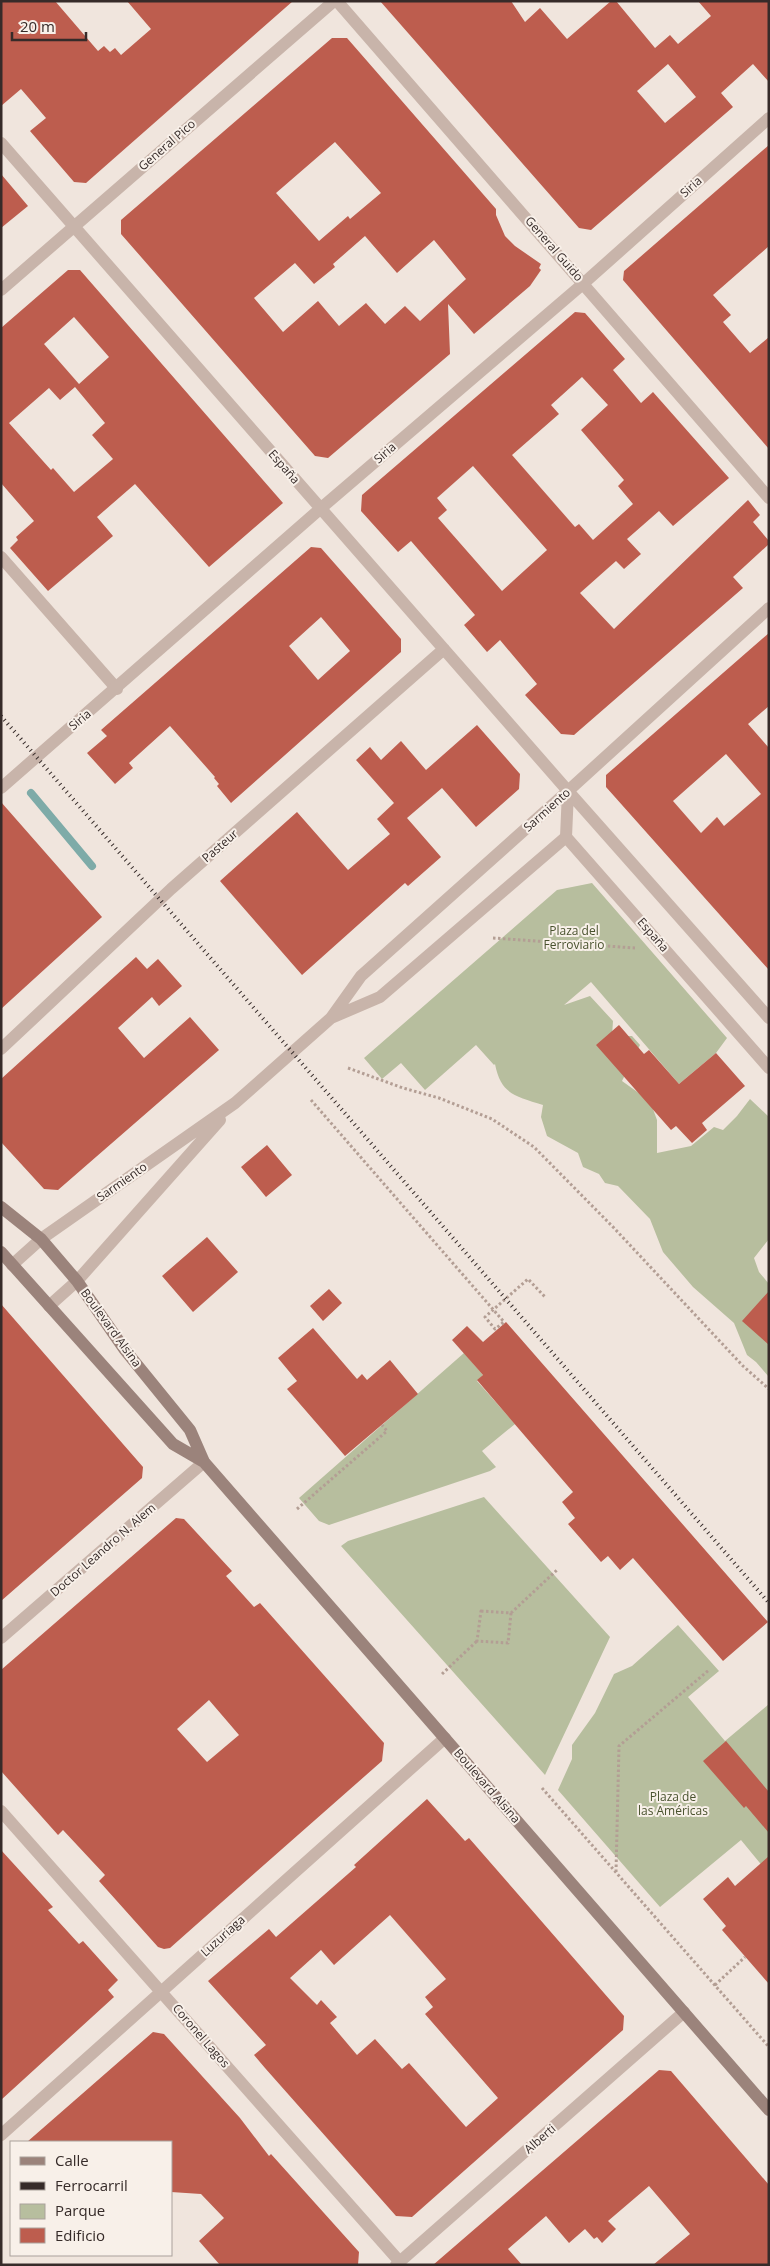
<svg xmlns="http://www.w3.org/2000/svg" width="770" height="2266" viewBox="0 0 770 2266" font-family="'Open Sans',sans-serif">
  <rect width="100%" height="100%" fill="#f0e5dd"/>
  <path fill="#b7be9e" d="M592,883l135,155 -11,15 -37,31 -88,-102 -27,23 26,-9 23,25 -1,15h20l8,9 -18,36 28,20 7,19v33l34,-7 23,-19 9,3 14,-14 13,-17 19,18v122l-15,19 5,14 10,12v93l-13,-15 -9,-7 -13,-32 -41,-36 -30,-35 -13,-33 -32,-33 -13,-3 -6,-9 -16,-7 -5,-14 -31,-17 -6,-19 2,-12c-27,-9 -42,-10 -48,-41l-1,1 -18,-20 -51,45 -24,-27 -19,16 -18,-21 193,-168z
    M464,1353l19,22 -6,6 38,43 -33,27 14,16 -6,4 -161,54 -10,-4 -20,-23z
    M484,1497l126,140 -65,138 -204,-229 7,-5z
    M678,1625l41,46 -31,26 37,44 44,-37v170l-28,-34 -81,67 -102,-117 14,-31v-14l23,-32 19,-39 18,-8z"/>
  <g fill="none" stroke-linecap="round" stroke-linejoin="round">
    <path stroke="#7eaba8" stroke-width="8" d="M31,793l61,73"/>
  </g>
  <path fill="#bd5d4e" fill-rule="evenodd" d="M1,1h54l43,50 6,-5 6,6 5,-4 6,7 30,-26 -24,-28h166l-207,182 -12,-1 -44,-51 16,-13 -25,-29 -20,17z
    M380,1h131l14,21 15,-14 27,31 44,-38h5l39,47 15,-13 8,9 33,-28 -13,-15h71v81l-16,-18 -32,29 12,14 -142,123 -12,-2zM668,64l28,33 -31,26 -28,-32z
    M332,38h15l149,171v6l9,21 10,10 26,18 -2,4 2,2 -11,16 -56,48 -26,-30 2,50 -122,104 -13,-2 -194,-222v-14zM335,142l46,51 -31,26 -2,-3 -29,25 -43,-48zM365,236l32,37 37,-33 32,39 -46,42 -15,-15 -20,18 -19,-21 -27,23 -21,-25 -35,31 -29,-34 41,-35 19,21 21,-17 -2,-3z
    M769,145v101l-56,49 18,20 -8,7 27,31 19,-16v112l-146,-169 1,-9z
    M1,174l27,32 -27,22z
    M68,270h12l203,233 -74,64 -74,-83 -38,33 16,19 -65,55 -38,-43 8,-8 -2,-3 18,-16 -33,-38v-155zM74,317l35,40 -30,27 -35,-40zM75,387l30,36 -13,12 21,24 -39,33 -21,-24 -2,2 -42,-47 40,-35 11,12z
    M575,312l10,1 40,46 -12,11 28,33 12,-11 76,86 -56,48 -14,-15 -32,28 14,15 -17,15 -8,-8 -36,32 34,36 134,-129 12,15 -7,7 16,19v3l-36,33 10,11 -169,147 -13,-1 -36,-39 12,-11 -37,-44 -13,12 -23,-27 11,-10 -64,-74 -13,11 -37,-41 1,-16zM582,377l26,28 -27,25 43,50 -6,6 15,18 -40,36 -14,-16 -4,3 -63,-72 47,-41 -8,-9zM473,466l74,84 -45,41 -64,-73 9,-8 -10,-12z
    M311,547l10,1 80,91v13l-170,151 -14,-17 2,-2 -5,-6 1,-1 -45,-51 -41,37 4,5 -18,16 -28,-31 20,-17 -6,-6zM321,617l29,34 -32,29 -29,-34z
    M769,633v73l-21,18 21,24v222l-163,-183v-12zM726,754l35,40 -37,32 -7,-9 -16,16 -28,-32z
    M477,725l43,49 -1,15 -43,38 -34,-39 -35,30 34,39 -33,29 -3,-3 -103,92 -82,-94 77,-69 51,58 42,-36 -13,-15 17,-16 -38,-43 14,-13 11,13 20,-19 25,29z
    M1,802l101,115 -101,92z
    M136,957l11,12 11,-10 24,27 -23,20 -7,-9 -34,31 26,30 46,-41 29,33 -161,140 -14,-1 -43,-47v-63z
    M619,1025l25,29 5,-4 30,34 37,-31 29,33 -43,37 5,7 -15,13 -16,-17 -5,4 -75,-85z
    M267,1145l25,30 -26,22 -25,-30z
    M207,1237l31,35 -45,40 -31,-36z
    M329,1289l13,14 -19,18 -13,-15z
    M769,1291v54l-27,-24z
    M1,1304l142,163 -1,11 -141,123z
    M506,1322l262,300 -45,39 -90,-103 -13,12 -12,-14 -7,6 -33,-38 7,-6 -13,-16 11,-10 -96,-112 6,-5 -31,-35 15,-14 16,16z
    M313,1328l44,51 5,-5 5,6 23,-20 28,34 -73,62 -58,-67 10,-8 -19,-23z
    M176,1518l8,1 48,52 -6,5 28,31 6,-4 124,140 -2,18 -177,156 -35,31 -6,1 -6,-2 -59,-66 6,-6 -42,-45 -5,5 -57,-64v-101zM209,1700l30,35 -32,27 -30,-33z
    M726,1741l43,51v41l-23,-27 -2,2 -41,-47z
    M427,1799l38,42 4,-3 155,178 -1,14 -211,187 -16,-1 -131,-148 -11,-13 12,-10 -58,-64 61,-52 7,8 80,-70 -2,-2zM390,1915l56,64 -21,18 8,10 -8,7 73,84 -32,29 -57,-64 -7,6 -27,-30 -18,16 -27,-32 7,-6 -16,-17 -4,5 -27,-27 31,-28 13,15z
    M1,1850l52,57 -5,3 31,34 4,-3 35,39 -10,10 6,7 -113,103z
    M769,1856v128l-47,-54 4,-4 -23,-27 25,-22 7,9z
    M153,2032l11,2 76,84 29,38 2,-2 88,98 -1,13h-138l-21,-24 25,-23 -23,-24 -30,-2v-50h-144z
    M659,2070l12,1 98,114v80h-116l37,-31 -41,-48 -41,35 8,8 -14,14 -5,-6 -3,2 -9,-10 -16,14 -23,-27 -38,33 14,16h-89z"/>
  <g fill="none" stroke-linecap="round" stroke-linejoin="round">
    <path stroke="#b39e94" stroke-width="3" stroke-dasharray="2.5 2.5" stroke-linecap="butt" d="M493,938l142,10
      M348,1068l55,20 36,10 53,21 42,28 80,81 129,138 26,23
      M311,1100l193,222 -9,7 -10,-12 43,-38 18,19
      M297,1509l90,-78 -5,-6
      M481,1611l30,2 -3,30 -31,-2z
      M511,1613l47,-44
      M442,1674l35,-33
      M542,1788l227,259
      M616,1872l3,-126 90,-76
      M715,1985l30,-28"/>
    <path stroke="#c8b4aa" stroke-width="12" d="M1,557l116,132"/>
    <path stroke="#c8b4aa" stroke-width="12" d="M337,1l432,497
      M1,143l567,648
      M1,290l333,-289
      M1,788l319,-279 264,-226 185,-165
      M331,1018l49,-21 186,-160
      M1,1049l170,-160 273,-240
      M12,1265l29,-26 194,-136 96,-85 30,-42 207,-185 201,-183
      M49,1306l28,-25 143,-161
      M1,1638l203,-176
      M1,1811l399,451
      M1,2135l444,-397
      M396,2265l288,-253"/>
    <path stroke="#c8b4aa" stroke-width="12" d="M568,791l-2,46 203,231
      M568,791l201,227"/>
    <path stroke="#9b837b" stroke-width="12" d="M1,1207l40,32 36,42 48,69 65,80 14,32 565,648
      M1,1252l172,192 31,18"/>
    <path stroke="#362b29" stroke-width="4" stroke-dasharray="1 4" stroke-linecap="butt" d="M1,716l768,887"/>
  </g>
  <g text-anchor="middle" stroke-width="4" stroke-linejoin="round" paint-order="stroke">
    <g font-size="12" fill="#362b29" stroke="#f8f0e9">
      <text transform="translate(167 145) rotate(-41)" y="4">General Pico</text>
      <text transform="translate(691 187) rotate(-42)" y="4">Siria</text>
      <text transform="translate(554 249) rotate(49)" y="4">General Guido</text>
      <text transform="translate(385 453) rotate(-41)" y="4">Siria</text>
      <text transform="translate(284 467) rotate(49)" y="4">España</text>
      <text transform="translate(80 720) rotate(-40)" y="4">Siria</text>
      <text transform="translate(547 810) rotate(-42)" y="4">Sarmiento</text>
      <text transform="translate(220 846) rotate(-41)" y="4">Pasteur</text>
      <text transform="translate(653 935) rotate(49)" y="4">España</text>
      <text transform="translate(122 1182) rotate(-35)" y="4">Sarmiento</text>
      <text transform="translate(111 1328) rotate(54)" y="4">Boulevard Alsina</text>
      <text transform="translate(103 1550) rotate(-41)" y="4">Doctor Leandro N. Alem</text>
      <text transform="translate(487 1786) rotate(49)" y="4">Boulevard Alsina</text>
      <text transform="translate(223 1936) rotate(-42)" y="4">Luzuriaga</text>
      <text transform="translate(201 2036) rotate(49)" y="4">Coronel Lagos</text>
      <text transform="translate(540 2139) rotate(-41)" y="4">Alberti</text>
    </g>
    <g font-size="12" fill="#49522e" stroke="#f8f0e9">
      <text x="574" y="935">Plaza del<tspan x="574" dy="14">Ferroviario</tspan></text>
      <text x="673" y="1801">Plaza de<tspan x="673" dy="14">las Américas</tspan></text>
    </g>
  </g>
  <rect width="770" height="2266" fill="none" stroke="#362b29" stroke-width="5"/>
  <rect x="10" y="2141" width="162" height="115" fill="#f8f0e9" stroke="#aaa19c"/>
  <rect x="20" y="2157" width="25" height="8" fill="#9b837b" stroke="#aaa19c"/>
  <text x="55" y="2166" font-size="15" fill="#362b29">Calle</text>
  <rect x="20" y="2182" width="25" height="8" fill="#362b29" stroke="#aaa19c"/>
  <text x="55" y="2191" font-size="15" fill="#362b29">Ferrocarril</text>
  <rect x="20" y="2204" width="25" height="15" fill="#b7be9e" stroke="#aaa19c"/>
  <text x="55" y="2216" font-size="15" fill="#362b29">Parque</text>
  <rect x="20" y="2228" width="25" height="15" fill="#bd5d4e" stroke="#aaa19c"/>
  <text x="55" y="2241" font-size="15" fill="#362b29">Edificio</text>
  <path d="M12 32v8h74v-8" fill="none" stroke="#362b29" stroke-width="2.5"/>
  <text x="20" y="32" font-size="15" fill="#362b29" stroke="#f8f0e9" stroke-width="4" paint-order="stroke">20 m</text>
</svg>
